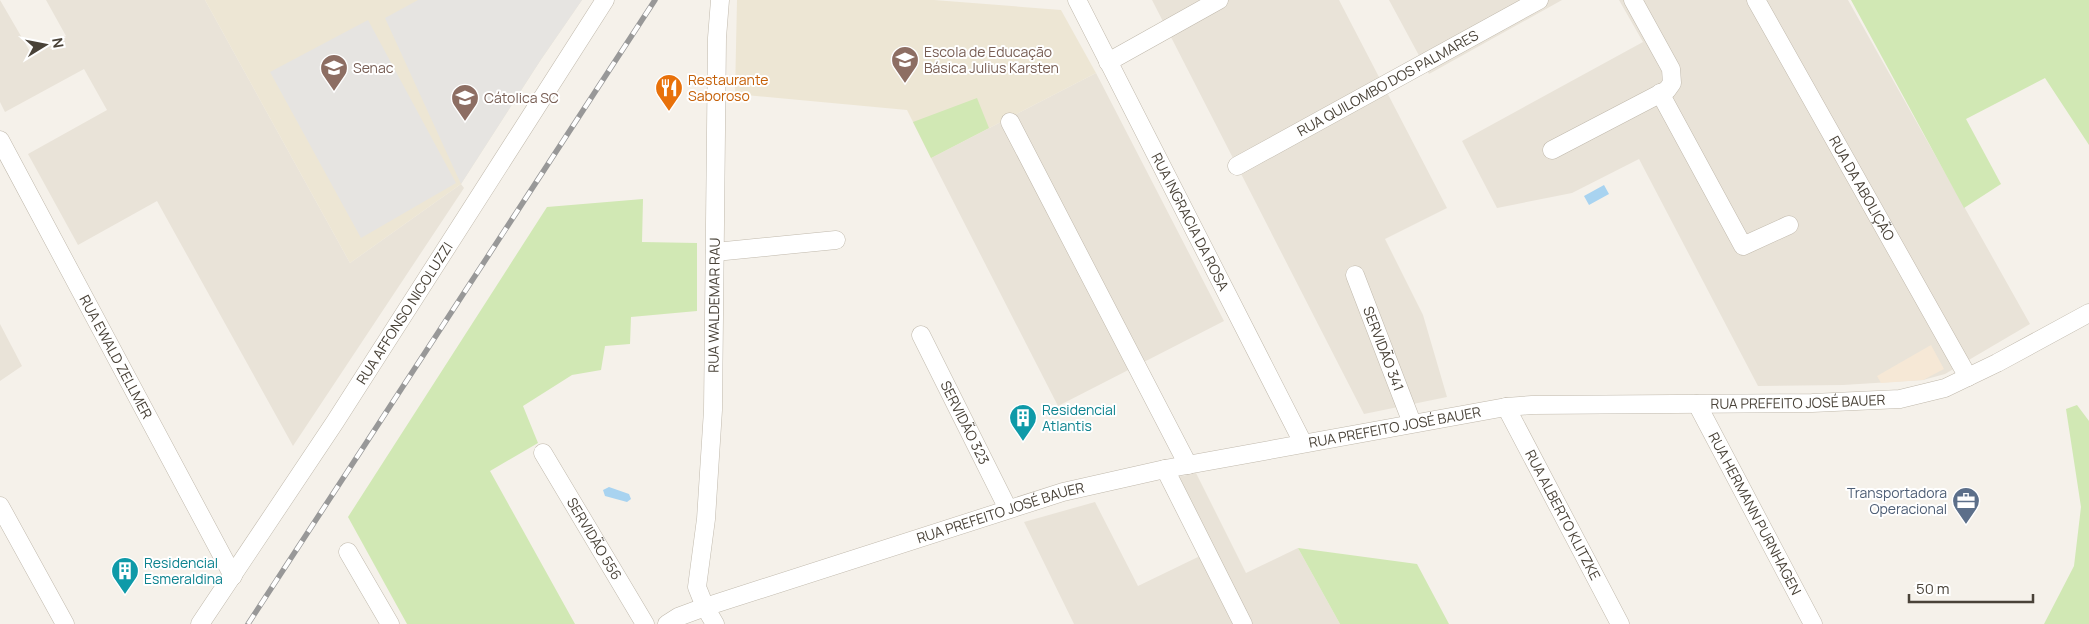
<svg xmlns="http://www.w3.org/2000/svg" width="2089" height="624" viewBox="0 0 2089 624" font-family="Manrope,sans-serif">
  <rect width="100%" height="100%" fill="#f5f1ea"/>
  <path fill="#e9e3d8" d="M0,0l32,55 34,-19 -20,-36h159l145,263 111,-79 3,4 -171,258 -136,-245 -79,44 -50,-91 79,-44 -23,-41 -79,43 -5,-10z
    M1152,0h187l108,208 -62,31 38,76 24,82 -83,17z
    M1389,0h173l-133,74z
    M1619,0h229l182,324 -85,50 -22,6 -80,5 -85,1 -119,-227 -67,34 -75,15 -35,-67 181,-99z
    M1096,73l128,248 -166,85 -127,-248z
    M0,324l22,42 -22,15z
    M1196,473l50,100 52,-25 42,76h-266l-50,-102 71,-20 43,84 62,-30 -37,-76z"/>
  <path fill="#f6e8d6" d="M1931,345l13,24 -21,11 -42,3 -4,-7z"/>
  <path fill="#ede6d4" d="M205,0h377l-42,61 -79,123 -111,79z
    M737,0h197l127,10 35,63 -165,85 -24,-48 -172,-16z"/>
  <path fill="#d1e8b4" d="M1851,0h238v145l-44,-67 -79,41 35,65 -37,24z
    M977,98l12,30 -58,30 -18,-36z
    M643,199l-1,43 55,1v68l-66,6 -1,27 -25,2 -4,24 -29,5 -49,31 15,37 -48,28 85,153h-168l-59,-107 199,-310z
    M2077,405l12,16v203h-45l30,-58 7,-59 -15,-98z
    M1298,548l119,16 32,60h-109z"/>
  <path fill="#e6e4e1" d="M418,0h164l-42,61 -79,123 -76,-166z
    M368,20l88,163 -95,55 -91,-166z"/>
  <path fill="#a8d3f0" d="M1604,185l5,9 -20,11 -5,-9z
    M609,487l20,7 2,5 -4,3 -22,-6 -2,-6z"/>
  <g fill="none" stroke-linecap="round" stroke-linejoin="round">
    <defs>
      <g id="minor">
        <path id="s1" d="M1077,0l226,443"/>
        <path id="s2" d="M1756,0l212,377"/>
        <path d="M1108,62l111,-62"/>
        <path d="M1660,93l83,153 46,-21"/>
        <path d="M1010,122l178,343"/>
        <path id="s3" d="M0,140l233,436"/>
        <path d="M1552,150l115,-60 5,-7 -1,-14 -38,-69"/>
        <path id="s4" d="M1237,166l302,-166"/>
        <path d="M715,252l121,-12"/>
        <path id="s5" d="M1355,275l57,148"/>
        <path id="s6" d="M921,335l87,174"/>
        <path id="s7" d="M1697,404l116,220"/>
        <path id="s8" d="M1506,407l114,217"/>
        <path id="s9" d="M543,453l102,171"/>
        <path d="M1165,469l78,155"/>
        <path d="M0,506l65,118"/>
        <path d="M348,552l42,72"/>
        <path id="s10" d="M200,624l135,-202 270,-422"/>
        <path id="s11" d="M667,624l11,-7 27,-10 358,-115 102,-23 341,-62 26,-2 280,-2 88,-4 45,-11 52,-25 92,-50"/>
        <path id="s12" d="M715,624l-10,-17 -8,-20 9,-68 7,-109 4,-372 3,-38"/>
      </g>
    </defs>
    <use href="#minor" stroke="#c0b9ac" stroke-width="19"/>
    <use href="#minor" stroke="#fff" stroke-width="18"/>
    <defs>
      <path id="rail" d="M248,624l407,-624"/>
    </defs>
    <use href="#rail" stroke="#989898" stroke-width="5.5"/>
    <use href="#rail" stroke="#fff" stroke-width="4" stroke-dasharray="11" stroke-linecap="butt"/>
  </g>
  <defs>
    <symbol id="school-pin" viewBox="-11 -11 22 30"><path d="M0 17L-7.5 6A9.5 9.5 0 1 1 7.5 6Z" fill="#8d6e63" stroke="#fff"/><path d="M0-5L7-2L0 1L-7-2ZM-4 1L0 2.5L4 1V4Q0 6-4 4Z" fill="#fff"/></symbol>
    <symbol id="university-pin" viewBox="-11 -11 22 30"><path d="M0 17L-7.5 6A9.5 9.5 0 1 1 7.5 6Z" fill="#8d6e63" stroke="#fff"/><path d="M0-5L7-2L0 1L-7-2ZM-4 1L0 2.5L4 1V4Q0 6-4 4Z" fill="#fff"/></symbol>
    <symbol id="restaurant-pin" viewBox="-11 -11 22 30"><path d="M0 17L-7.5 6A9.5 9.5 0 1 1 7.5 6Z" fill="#e8710a" stroke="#fff"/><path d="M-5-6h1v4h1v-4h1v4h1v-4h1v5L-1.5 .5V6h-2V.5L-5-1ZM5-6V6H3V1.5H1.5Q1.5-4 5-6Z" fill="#fff"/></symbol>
    <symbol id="building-pin" viewBox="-11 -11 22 30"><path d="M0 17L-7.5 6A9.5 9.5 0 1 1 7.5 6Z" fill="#0f9aa8" stroke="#fff"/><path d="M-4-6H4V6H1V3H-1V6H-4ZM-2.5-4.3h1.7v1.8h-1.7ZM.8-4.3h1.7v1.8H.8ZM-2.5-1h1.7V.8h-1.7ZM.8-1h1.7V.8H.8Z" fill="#fff"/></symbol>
    <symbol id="office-pin" viewBox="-11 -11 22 30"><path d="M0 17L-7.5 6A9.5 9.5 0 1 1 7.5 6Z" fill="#5c6f8a" stroke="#fff"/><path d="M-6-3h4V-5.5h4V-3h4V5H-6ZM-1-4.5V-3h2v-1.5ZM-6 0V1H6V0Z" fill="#fff"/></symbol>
  </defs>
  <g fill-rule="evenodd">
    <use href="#school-pin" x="889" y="44" width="32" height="43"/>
    <use href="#university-pin" x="318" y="52" width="32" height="43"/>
    <use href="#restaurant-pin" x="653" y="72" width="32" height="43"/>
    <use href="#university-pin" x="449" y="82" width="32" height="43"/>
    <use href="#building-pin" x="1007" y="402" width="32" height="43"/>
    <use href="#office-pin" x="1950" y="485" width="32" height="43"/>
    <use href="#building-pin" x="109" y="555" width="32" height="43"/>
  </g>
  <g text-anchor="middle" stroke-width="4" stroke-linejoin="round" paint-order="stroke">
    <g font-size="14" fill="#785e54" stroke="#fff" text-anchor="start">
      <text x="924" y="57">Escola de Educação<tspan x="924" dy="16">Básica Julius Karsten</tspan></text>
      <text x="353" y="73">Senac</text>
      <text x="484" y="103">Cátolica SC</text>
    </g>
    <g font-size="14" fill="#c56008" stroke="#fff" text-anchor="start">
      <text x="688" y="85">Restaurante<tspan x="688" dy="16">Saboroso</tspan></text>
    </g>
    <g font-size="14" fill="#494238" stroke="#fff">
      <text dy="5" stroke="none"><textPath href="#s4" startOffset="172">RUA QUILOMBO DOS PALMARES</textPath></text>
      <text dy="5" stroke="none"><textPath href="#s2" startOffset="216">RUA DA ABOLIÇÃO</textPath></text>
      <text dy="5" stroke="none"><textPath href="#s1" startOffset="249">RUA INGRACIA DA ROSA</textPath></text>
      <text dy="5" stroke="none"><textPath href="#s12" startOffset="324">RUA WALDEMAR RAU</textPath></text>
      <text dy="5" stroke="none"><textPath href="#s10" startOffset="372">RUA AFFONSO NICOLUZZI</textPath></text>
      <text dy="5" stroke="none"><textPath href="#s5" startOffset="79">SERVIDÃO 341</textPath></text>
      <text dy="5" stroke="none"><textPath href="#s3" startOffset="246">RUA EWALD ZELLMER</textPath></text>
      <text dy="5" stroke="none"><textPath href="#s11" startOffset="1161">RUA PREFEITO JOSÉ BAUER</textPath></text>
      <text dy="5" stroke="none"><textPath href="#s6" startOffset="98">SERVIDÃO 323</textPath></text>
      <text dy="5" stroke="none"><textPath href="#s11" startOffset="756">RUA PREFEITO JOSÉ BAUER</textPath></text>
      <text dy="5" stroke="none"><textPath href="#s11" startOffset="352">RUA PREFEITO JOSÉ BAUER</textPath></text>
      <text dy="5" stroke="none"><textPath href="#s7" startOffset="124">RUA HERMANN PURNHAGEN</textPath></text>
      <text dy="5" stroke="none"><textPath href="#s8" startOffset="122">RUA ALBERTO KLITZKE</textPath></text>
      <text dy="5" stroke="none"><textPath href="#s9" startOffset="100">SERVIDÃO 556</textPath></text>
    </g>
    <g font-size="14" fill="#0d838f" stroke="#fff" text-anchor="start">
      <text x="1042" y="415">Residencial<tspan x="1042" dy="16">Atlantis</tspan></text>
      <text x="144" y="568">Residencial<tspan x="144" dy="16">Esmeraldina</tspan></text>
    </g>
    <g font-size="14" fill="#4e5e75" stroke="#fff" text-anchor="end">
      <text x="1947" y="498">Transportadora<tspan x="1947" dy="16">Operacional</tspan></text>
    </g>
  </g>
  <g transform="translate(45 45) rotate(80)" stroke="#ffffff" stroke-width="4" paint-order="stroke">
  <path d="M0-4L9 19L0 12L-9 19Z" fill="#494238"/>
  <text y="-8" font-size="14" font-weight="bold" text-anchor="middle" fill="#494238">N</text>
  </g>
  <path d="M1909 594v8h124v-8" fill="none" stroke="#494238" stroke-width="2.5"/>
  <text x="1916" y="594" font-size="15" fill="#494238" stroke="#ffffff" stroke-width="4" paint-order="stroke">50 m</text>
</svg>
